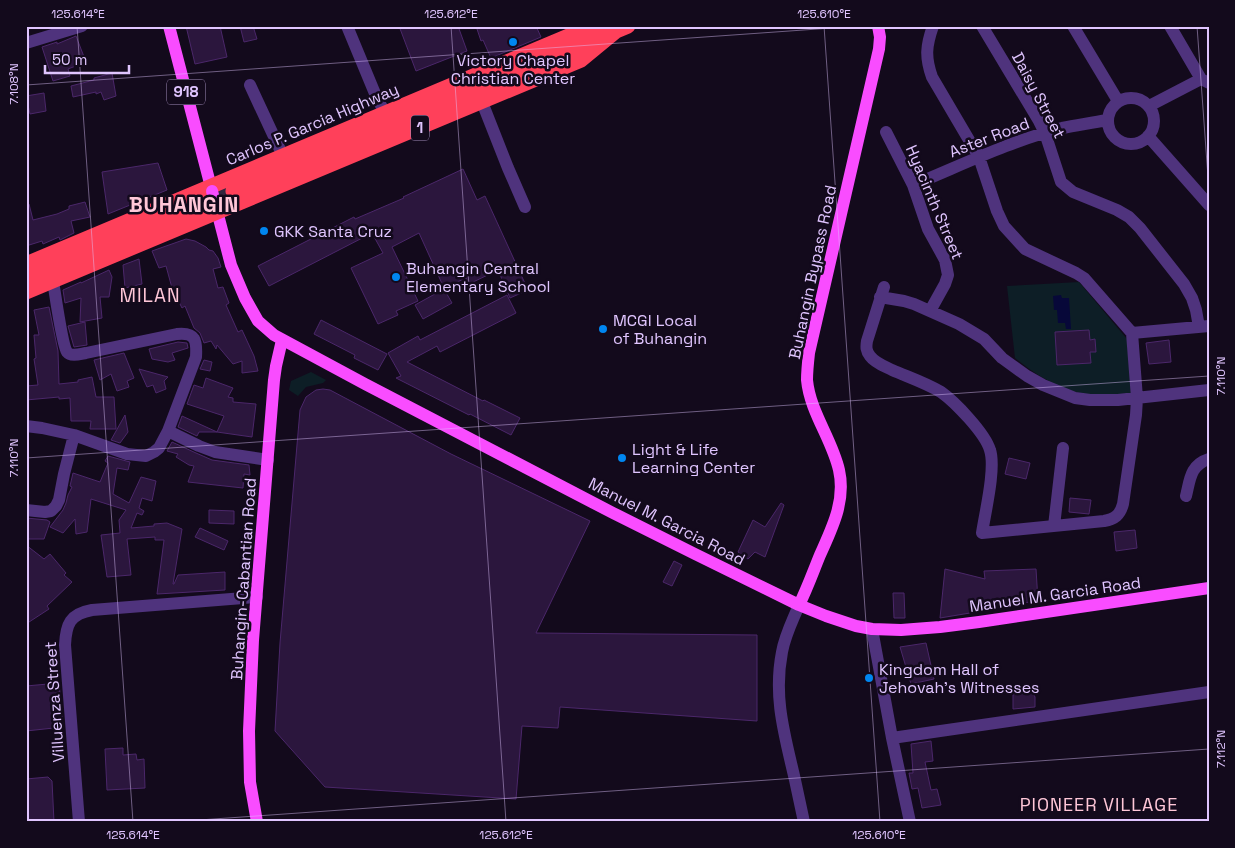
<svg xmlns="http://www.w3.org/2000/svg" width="1235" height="848" viewBox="0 0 1235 848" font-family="'Space Grotesk',sans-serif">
  <rect width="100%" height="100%" fill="#130a1c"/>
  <path fill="#0d1e26" d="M1079,282l48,57 4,54c-12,1 -26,3 -39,2 -29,-3 -55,-19 -77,-37l-8,-72z
    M311,372l15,8 -3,3 -17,4 -8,9 -9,-6 2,-9z"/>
  <path fill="#070839" d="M1061,295l1,3h7l2,31h-5l-1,-6h-7l-1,-13h-3l-1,-14z"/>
  <path fill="#2b163d" stroke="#4b276a" d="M186,26h34l7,31 -32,7z
    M240,26h13l4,13 -13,3z
    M399,26h59l9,25 -51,20z
    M476,26h60l5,11 -50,21 -8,-18 -2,1z
    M76,36l10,26 -18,7 2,7 -17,5 -11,-34 15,-5v2z
    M112,73l4,23 -12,4 -3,-8 -5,2v-2l-23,5 -2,-11 23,-6v-2z
    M44,93l2,18 -16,3 -4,-18z
    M158,163l9,27 -59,24 -6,-42z
    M463,169l14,31 8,-4 43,94 -18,8 -12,-28 -29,14 -3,-6 -22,10 -25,-55 -27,14 26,54 -22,10 2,4 -20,9 -27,-56 32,-15 -11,-20 -103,53 -11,-20 96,-49 1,2 49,-21 -1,-1z
    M85,202l5,15 -19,4 3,12 -14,7 -1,-3 -16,7 -1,-3 -16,5v-42h3l4,16 24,-6 12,-5v-3z
    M186,239l9,2 11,6 3,3 4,1 5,7 3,9 -8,2 5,19 5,-1 6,16 -3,2 12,27 4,-2 12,26 4,15 -16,2v-12l-9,3 -16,-19 -1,4 -5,-8 -7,2 -4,-10 -6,-5 -9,-22 -3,2 -5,-10 -2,1 -9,-33 -7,2 -7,-17z
    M139,259l3,25 -17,4 -2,-23z
    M109,270l3,7 -3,20h-9l2,21 -22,4 1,-24 -16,5 -2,-13 18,-8v1z
    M444,289l8,14 -29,16 -8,-14z
    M507,295l9,18 -76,39 -3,-6 -30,16 76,39 1,-1 36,18 -9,17 -41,-21 -1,1 -73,-37 5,-2 -13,-23 30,-17 2,4z
    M49,307l9,44 1,33 19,-2v-2l14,-3 4,20h18l2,32h-26l1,-8h-20l-1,-23 -11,1v-2l-33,3v-14l12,-1 -4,-26 2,-1 -2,-23h5l-5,-25z
    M321,320l66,34 -9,16 -24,-12 1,-3 -41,-21z
    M85,322l2,23 -13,2 -6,-21z
    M1089,330l1,10 5,-1 1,13h-6l1,11 -34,2 -2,-33z
    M1169,340l2,22 -22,2 -3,-21z
    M178,342l9,1 1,5 -16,5 3,7 -7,2 -16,-3 -3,-10z
    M124,353l10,25 -7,3 2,6 -12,4 -6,-17 -11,6 -6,-20z
    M204,360l8,2 -2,9 -10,-2z
    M139,369l29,8 -4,4 2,8 -10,4 -3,-8 -6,2z
    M206,378l27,10 -5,9 5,1v4l23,2 -4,33 -35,-5 7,-16 -37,-12 7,-19 9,3z
    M323,389l7,1 121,64 139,67 -54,112 221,2v86l-197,-14 -2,21 -36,-2 -6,73 -191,-12 -50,-56 5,-88 20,-233 6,-13 10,-7z
    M125,415l3,17 -8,11 -9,-3z
    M182,416l35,16h-18l-2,4 -19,-9z
    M172,442l24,11 16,7 37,5 1,10 -6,-1 -1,14 -55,-6 6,-16 -5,-1 -13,-8 2,-3 -11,-3z
    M108,456l22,6 -2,8 -11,-2 -4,26 16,9 12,-26 15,4 -4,20 -10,-3 -3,10 5,3 -2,4 -5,-2 -6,15 23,-2v-2l13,-1 15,6 -9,55h1l4,-9 47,-3v18l-68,4 7,-54h-9v-3l-28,2 4,36 -24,2 -6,-42 19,-2 -1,-13 7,-10 -35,-11 -4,33 -11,2 -1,-15 -12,14 -13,-6 13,-17 3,-7 2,-8 4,-8 -2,-1 3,-13 27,9 8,-19 -3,-2z
    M1009,458l21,5 -4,16 -21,-5z
    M1070,498l21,2 -2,14 -20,-2z
    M781,503l3,2 -19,52 -10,-5 -7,7 -10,-7 15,-32 12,7z
    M209,510l25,1v13l-25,-1z
    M26,518l21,2 3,2 -6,17h-18z
    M200,528l28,13 -4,9 -29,-13z
    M1135,530l2,18 -21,3 -2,-19z
    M26,545l18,14 6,-5 16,19 -2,2 8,7 -25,24 2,3 -23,15z
    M674,561l8,4 -10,21 -9,-4z
    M945,569l40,10 -1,-8 52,-2 2,32 -63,8 1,3 -36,6z
    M893,593h11l1,25h-11z
    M926,643l8,36 -23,5 -11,-37z
    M59,683l4,44 -37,4v-45z
    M1031,689l4,8v10l-22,2v-14z
    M931,741l2,20 -8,1 6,28 6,-1 4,16 -19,3 -4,-20 -6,1 -3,-16h4l-2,-29z
    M123,748v7l13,-1 1,6 7,-1 1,29 -38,2 -2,-41z
    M48,777l4,4 2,41h-28v-43z"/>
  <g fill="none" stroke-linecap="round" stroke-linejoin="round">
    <path stroke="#32263e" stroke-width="15" stroke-dasharray="15 8" stroke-linecap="butt" d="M194,207l39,-16"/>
    <path stroke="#4f337d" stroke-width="12" d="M347,26l29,70 9,17
      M982,26l57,95 6,12 16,49 12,10 44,18 12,7 11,11 44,56 8,14 4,12 3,17
      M1073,26l45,75
      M1170,26l31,53 8,4
      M26,43l56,-17
      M250,85l33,71
      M1108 121a23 23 0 1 1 46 0a23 23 0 1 1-46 0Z
      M482,102l26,66 17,39
      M1149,106l52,-27
      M886,132l27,53 15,44 17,31 3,15 -3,9 -15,27
      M1148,136l61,69
      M913,185c49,-20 97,-44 149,-57 15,-3 30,-5 45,-8
      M884,287l-17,54c-1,6 -1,10 3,15 5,7 14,10 22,14 16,7 34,13 49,22 14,10 44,41 49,58 6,18 -5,63 -8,83l122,-12c11,-2 16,-6 19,-17l13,-89 1,-17 -5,-65 -48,-55 -8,-5 -51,-24 -21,-23 -7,-15 -18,-54 -47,-80c-7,-20 -6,-31 1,-51
      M880,297l24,4 10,3 45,20 25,15 18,19 25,18 16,9 32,13 15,2h28l91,-10
      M1132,333l77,-7
      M26,426l16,2 32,7 53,19 19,2 8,-4 5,-4 9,-17 28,-74c1,-16 0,-25 -19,-23l-91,19c-6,1 -15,4 -19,-1 -5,-7 -12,-60 -14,-71
      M168,431l31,15 16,6 53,8
      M1186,496c4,-16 4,-31 23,-37
      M26,510l19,2 6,-1 5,-5 3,-6 5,-26 10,-39
      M1054,526l9,-78
      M799,605c-6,15 -14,30 -17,47 -9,46 3,84 13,128 3,14 6,28 9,42
      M872,629l20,109 18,84
      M892,738l317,-46
      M79,822l-14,-177c1,-21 5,-31 27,-35l165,-13"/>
    <path stroke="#f94cff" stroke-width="12" d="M169,26l43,165
      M216,207l15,58 14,33 13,23 16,14 91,49 248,129 82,41 104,51 27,11 30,10 16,3 29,1 39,-3 39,-5 230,-34
      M799,605c8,-16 14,-33 21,-50 12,-27 26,-54 19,-85 -7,-31 -29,-58 -32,-90 0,-9 1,-18 2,-27l70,-304 1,-12 -2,-11
      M257,822l-7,-40 -1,-51 4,-91 21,-260 2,-14 6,-26"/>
    <path stroke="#ff405a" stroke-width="15" d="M233,191l395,-165
      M26,264l545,-229 44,-3
      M26,278l168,-71
      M26,292l555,-232 34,-28"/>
    <path stroke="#f94cff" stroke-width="12" d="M212,191l4,16"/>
  </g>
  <path fill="none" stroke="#e0c5ff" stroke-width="1" stroke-opacity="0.45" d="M77,26l56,796M451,26l55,796M824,26l56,796M1197,26l12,165M26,85l834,-59M26,458l1183,-82M171,822l1038,-73"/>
  <g fill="#0086f0" stroke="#130a1c" stroke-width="2">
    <circle cx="513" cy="42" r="5"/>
    <circle cx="264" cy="231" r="5"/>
    <circle cx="396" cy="277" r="5"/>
    <circle cx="603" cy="329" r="5"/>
    <circle cx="622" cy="458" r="5"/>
    <circle cx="869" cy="678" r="5"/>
  </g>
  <g text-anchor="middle" stroke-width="5" stroke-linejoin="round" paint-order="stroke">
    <g fill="#130a1c" stroke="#a28dbb" stroke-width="1">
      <rect x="167" y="79.5" width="38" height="25" rx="4"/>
      <rect x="411" y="115.5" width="18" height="25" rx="4"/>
    </g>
    <g font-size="15" font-weight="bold" fill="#e0c5ff">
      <text x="186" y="97">918</text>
      <text x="420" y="133">1</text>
    </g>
    <g font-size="16" fill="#e0c5ff" stroke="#130a1c" text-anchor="start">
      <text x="513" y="66" text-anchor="middle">Victory Chapel<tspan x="513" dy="18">Christian Center</tspan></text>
      <text x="274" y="237">GKK Santa Cruz</text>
      <text x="406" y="274">Buhangin Central<tspan x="406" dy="18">Elementary School</tspan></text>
      <text x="613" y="326">MCGI Local<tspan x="613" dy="18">of Buhangin</tspan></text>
      <text x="632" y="455">Light &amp; Life<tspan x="632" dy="18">Learning Center</tspan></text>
      <text x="879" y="675">Kingdom Hall of<tspan x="879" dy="18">Jehovah's Witnesses</tspan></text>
    </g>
    <g font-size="16" fill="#e0c5ff" stroke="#130a1c">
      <text transform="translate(1039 95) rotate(62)" y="6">Daisy Street</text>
      <text transform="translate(312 124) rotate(-23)" y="6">Carlos P. Garcia Highway</text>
      <text transform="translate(989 137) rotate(-21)" y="6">Aster Road</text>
      <text transform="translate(935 202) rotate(67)" y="6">Hyacinth Street</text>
      <text transform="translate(812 272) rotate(-78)" y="6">Buhangin Bypass Road</text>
      <text transform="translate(667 521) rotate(27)" y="6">Manuel M. Garcia Road</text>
      <text transform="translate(243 579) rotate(-86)" y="6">Buhangin-Cabantian Road</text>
      <text transform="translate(1055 594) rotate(-8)" y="6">Manuel M. Garcia Road</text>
      <text transform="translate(54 702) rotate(-94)" y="6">Villuenza Street</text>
    </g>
    <g font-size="18" letter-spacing="1" fill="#ffc7d8" stroke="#130a1c">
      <text x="1099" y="811">PIONEER VILLAGE</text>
    </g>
    <g font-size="19" letter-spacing="1" fill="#ffc7d8" stroke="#130a1c">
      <text x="150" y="302">MILAN</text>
    </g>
    <g font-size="21" font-weight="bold" letter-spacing="1" fill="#ffc7d8" stroke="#130a1c">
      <text x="184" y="212">BUHANGIN</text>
    </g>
  </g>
  <rect width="1235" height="848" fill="none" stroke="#130a1c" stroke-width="55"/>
  <path d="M45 65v8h84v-8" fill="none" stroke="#e0c5ff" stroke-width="2.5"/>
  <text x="52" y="65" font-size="15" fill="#e0c5ff" stroke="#130a1c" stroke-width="4" paint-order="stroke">50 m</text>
  <rect x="28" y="28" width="1180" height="792" fill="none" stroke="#e0c5ff" stroke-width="2"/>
  <g font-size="12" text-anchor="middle" fill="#e0c5ff">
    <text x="78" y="18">125.614°E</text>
    <text x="451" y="18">125.612°E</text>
    <text x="824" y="18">125.610°E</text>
    <text transform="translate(14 84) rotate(-90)" y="4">7.108°N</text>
    <text transform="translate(1221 376) rotate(-90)" y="4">7.110°N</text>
    <text transform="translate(14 458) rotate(-90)" y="4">7.110°N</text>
    <text transform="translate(1221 749) rotate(-90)" y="4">7.112°N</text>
    <text x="133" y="839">125.614°E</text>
    <text x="506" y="839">125.612°E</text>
    <text x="879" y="839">125.610°E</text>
  </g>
</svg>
